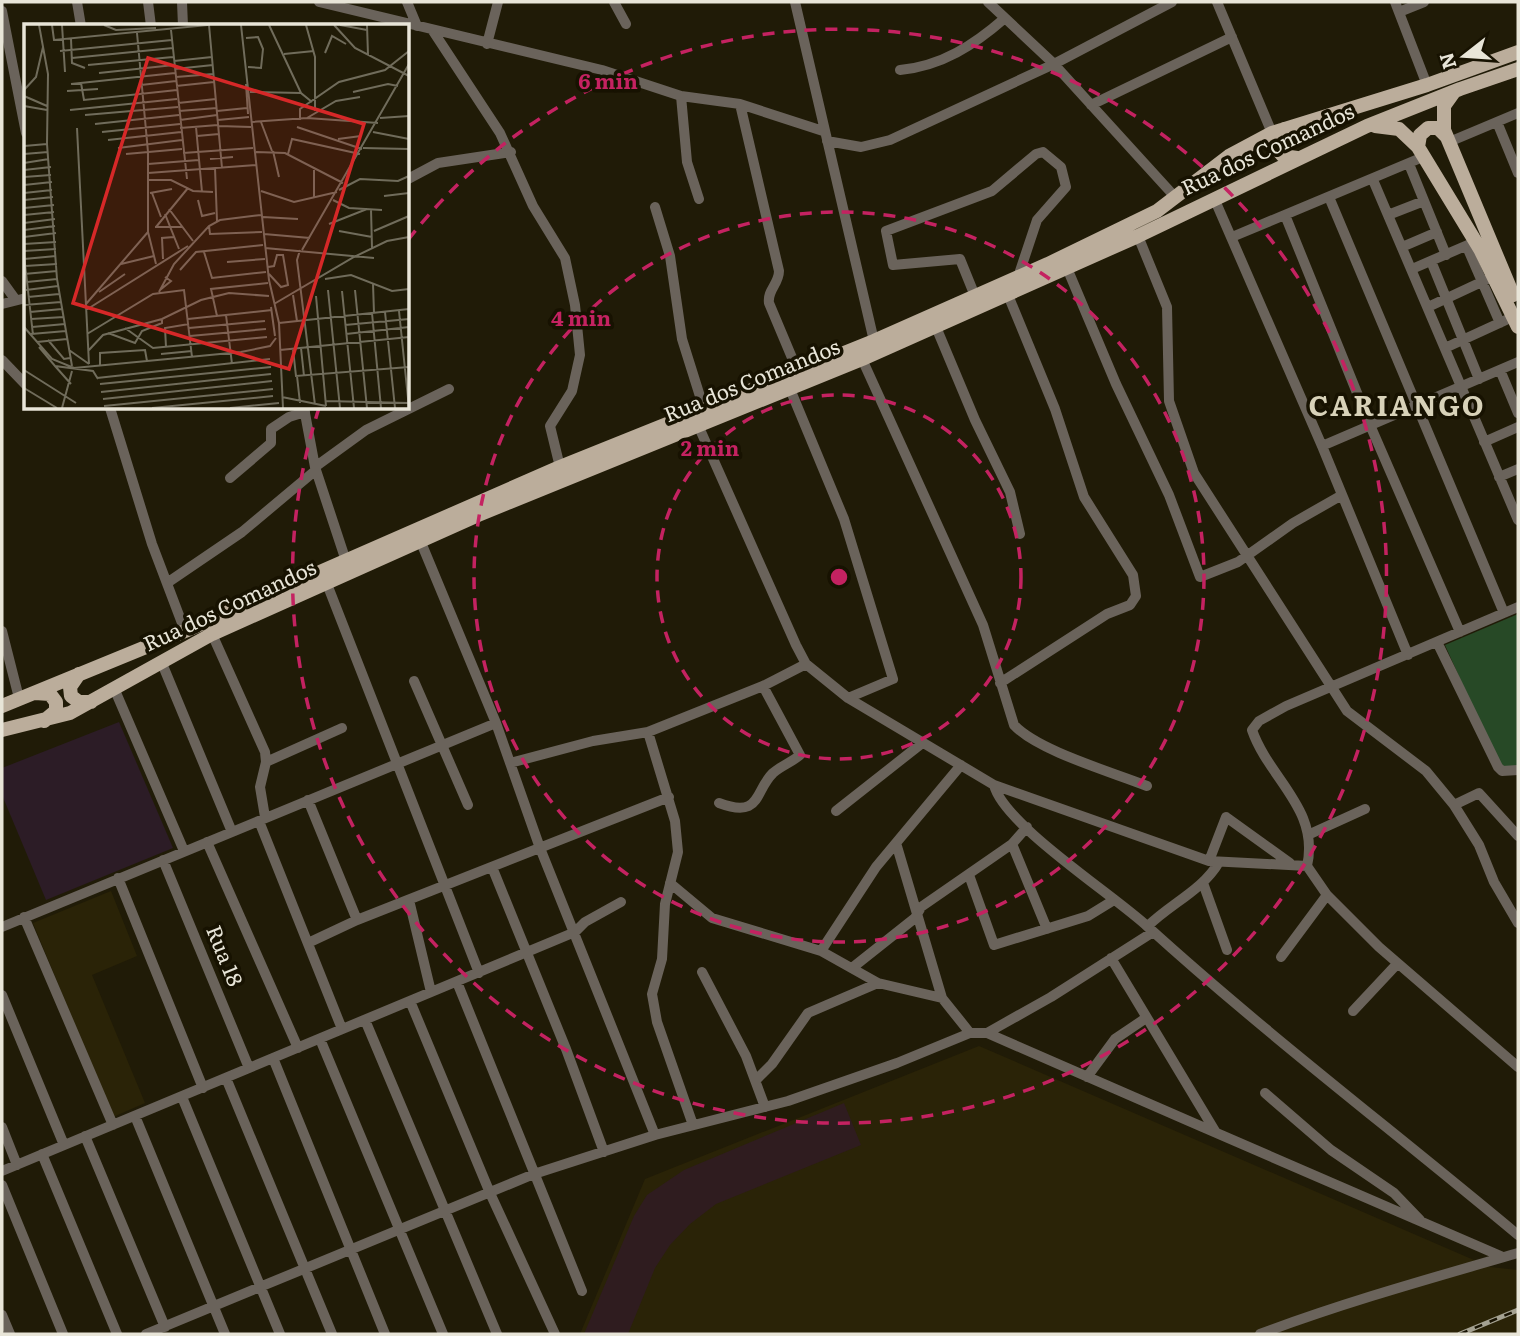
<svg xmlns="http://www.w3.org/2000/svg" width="1520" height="1336" viewBox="0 0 1520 1336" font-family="Literata,serif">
  <rect width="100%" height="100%" fill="#201b07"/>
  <path fill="#2a2307" d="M111,891l26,65 -45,19 53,128 -32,14 -80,-194z
    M979,1046l511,221 28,3v64h-938l65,-155z"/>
  <path fill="#2f1c1f" d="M844,1103l17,42 -145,59 -26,20 -20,21 -15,23 -27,66h-44l50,-118 13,-21 37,-25z"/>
  <path fill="#2c1c26" d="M119,722l54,126 -127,52 -44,-105v-27z"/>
  <path fill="#274926" d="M1518,614v154l-15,7 -58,-130z"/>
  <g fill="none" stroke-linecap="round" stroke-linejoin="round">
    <path stroke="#6a635b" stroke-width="10" d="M77,2l4,24
      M148,2l3,24
      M182,2l1,24
      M319,2l283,68 79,26 59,8 83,27
      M407,2l10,24
      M614,2l12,22
      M795,2l79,339
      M988,2l66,62 122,134
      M1217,2l55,131
      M1395,2l32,83
      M2,11l24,122
      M1399,12l25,-10
      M433,31l67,102 33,73 32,52 10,47 5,50 -8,36 -22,35 10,41
      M487,44l11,-42
      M900,70c42,-4 74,-25 105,-52
      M681,96l6,66 12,37
      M740,104l39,167c0,13 -12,19 -10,32l29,69
      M1091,105l141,-68
      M1497,122l21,51
      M827,141l34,6 29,-7 164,-76 118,-62
      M1449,142l69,-29
      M1409,164l37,91
      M408,179l30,-16 73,-11
      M1373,180l145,340
      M1329,197l175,416
      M1214,198l108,248 86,209
      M655,207l15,49 12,83 22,70
      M1285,215l85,210 90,207
      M1388,215l36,-14
      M1138,236l29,71 2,94 25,72 153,238 79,60 28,34 25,40 15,37 24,41
      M1232,237l191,-80
      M1402,247l35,-15
      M1467,247l33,76
      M1431,261l48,118
      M1067,268l49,116 53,111 31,82 38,-15 55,-39 49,-28
      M1412,269l58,-25
      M2,281l13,18
      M975,296l-15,-37 -67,6 -7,-34 106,-40 44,-37 7,-2 18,15 5,20 -29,33 -19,57
      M2,304l24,-6
      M1428,307l60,-28
      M936,327l39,93 35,72 10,42
      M1445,348l61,-28
      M862,359l121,266 31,100c24,26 98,47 133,61
      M2,360l24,25
      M1500,370l18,43
      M790,389l54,130 49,160 -45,19
      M110,408l42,136 33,87
      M304,408l11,59 31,94
      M698,425l98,220 10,19 42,34 146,87 215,76 98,5
      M1484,442l34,-15
      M1322,446l196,-84
      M315,467l51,-37 83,-41
      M1499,477l19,-8
      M230,478l41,-35v-14l18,-12 16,-5
      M420,540l76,183 44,125 115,287
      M167,583l75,-51 74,-62
      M327,584l152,389
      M1518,607l-232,99 -27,15 -7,9c17,49 68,79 55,136l20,29 52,52 139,120
      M2,631l17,67
      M212,634l53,118 1,10 -6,25 5,30
      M1437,642l61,125 4,4 16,-1
      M161,661l71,171
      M414,681l54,124
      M1000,683l107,-69 23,-9 6,-9 -3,-21 -49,-78 -29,-88 -47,-114
      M114,688l70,163
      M648,732l27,89 3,31 -13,52 -3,55 -10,35 5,28 36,103
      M266,762l76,-34
      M510,763l83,-22 55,-9 115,-46 43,-22
      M994,785c10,40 120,110 154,142 119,108 247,205 370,308
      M308,800l49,120
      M719,803c43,16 35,-12 54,-30 8,-7 19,-11 27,-18l-37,-69
      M1454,805l25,-12 39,43
      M836,811l85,-67
      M259,821l83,208
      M1310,834l55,-25
      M207,842l91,206
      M896,843l46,155 28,35
      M1012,844l35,85
      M163,860l86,208
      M1209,861l17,-44 64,46
      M492,867l74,182 38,103
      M969,875l25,70 94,-29 26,-16
      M118,878l85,210
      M670,883l42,35 109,33 57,32 64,15
      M1203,883l24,67
      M409,900l22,92
      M24,917l89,208
      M1148,926c22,-22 55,-36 71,-64
      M2,927l494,-204
      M308,943l49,-23 312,-123
      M821,951l55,-84 85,-102
      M1281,957l46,-62
      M1111,958l104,173
      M852,968l63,-50 6,-11 91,-63 15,-17
      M702,972l44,84 19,51
      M457,982l125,309
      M2,995l62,150
      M410,1001l80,192 65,141
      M1353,1011l44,-47
      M365,1020l132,314
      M987,1033l64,-36 102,-65
      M320,1039l123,295
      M273,1058l112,276
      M1087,1077l28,-38 31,-21
      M226,1078l106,256
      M757,1079l15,-15 36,-51 70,-30
      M1265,1093l66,57 63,43 26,27
      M182,1097l98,237
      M135,1116l90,218
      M2,1127l15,38
      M85,1136l80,191
      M42,1154l75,180
      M2,1171l573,-239 10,-10 36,-20
      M2,1185l61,149
      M2,1315l8,19
      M146,1334l388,-160 121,-39 133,-34 109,-38 73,-30h17c172,75 343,150 516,224
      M1260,1334c85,-32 172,-56 258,-81"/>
    <path stroke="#bbad9b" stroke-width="14" d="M1454,92l-10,14v24l69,165
      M1375,126l24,3 19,18 62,102 38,78
      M1284,129l-9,12 1,7 7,8 14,2
      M1418,147l2,-12 8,-7h10l8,8
      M79,674l-9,13 1,9 8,6h12
      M35,693l15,1 6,8v9l-12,10
      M2,706l183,-75 375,-164 314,-126 174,-77 109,-53 72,-55 43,-23 155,-48 91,-33
      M2,730l68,-17 142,-79 266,-119 384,-156 276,-123 229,-110 93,-37 58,-20"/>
    <defs>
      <path id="rail" d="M1460,1334l58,-24"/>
    </defs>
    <use href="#rail" stroke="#a4a191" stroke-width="5"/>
    <use href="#rail" stroke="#171201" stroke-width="2.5" stroke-dasharray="8" stroke-linecap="butt"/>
  </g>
  <g fill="none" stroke="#c42261" stroke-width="3.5" stroke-dasharray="12 9">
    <circle cx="839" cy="577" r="182"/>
    <circle cx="839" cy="577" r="365"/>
    <path d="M408 240A547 547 0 1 1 319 408"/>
  </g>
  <g text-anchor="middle" stroke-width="7" stroke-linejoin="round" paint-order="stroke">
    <g font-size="21" fill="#e8e5d8" stroke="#171201">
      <text transform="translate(1268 150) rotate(-25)" y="7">Rua dos Comandos</text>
      <text transform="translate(752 381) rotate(-22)" y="7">Rua dos Comandos</text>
      <text transform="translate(230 606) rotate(-25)" y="7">Rua dos Comandos</text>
      <text transform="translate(224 956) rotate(68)" y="7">Rua 18</text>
    </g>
    <g font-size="28" font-weight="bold" letter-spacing="2" fill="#d8d2b9" stroke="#171201">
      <text x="1397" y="416">CARIANGO</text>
    </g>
  </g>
  <g transform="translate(24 24)">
    <rect width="385" height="385" fill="#201b07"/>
    <path fill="none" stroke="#706c5b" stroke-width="2" d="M15,1l9,49 -1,70 10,135 15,87M28,1l2,15 154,-15M38,1l3,47M80,1l12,5 40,-2M185,1l13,143M217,1l28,255 10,43 4,85M245,1l32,68 11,9M282,1l9,32v54M310,1l21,23 54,28M316,1l27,5M343,1l1,30M147,6l16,149M113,9l11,119v80l8,32M222,14l12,-1 5,12 -2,19 -13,-1M47,15l1,24 13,5M36,27l112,-11M301,29l7,-17 14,8M260,30l30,-3M48,34l101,-10M150,37l38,-4M64,41l85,-8M151,45l38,-4M75,49l75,-8M152,53l37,-3M57,59l3,17 93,-10M47,60l104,-11M222,60l2,30M117,61l35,-4M152,62l38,-4M0,66l12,-13 7,-30M43,67l31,-2M226,68l51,1M329,68l35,-8 10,2M0,72l23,10M154,79l38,-4M0,82l23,4M46,86l107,-11M155,87l38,-3M193,87l30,-3M61,91l93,-8M283,94l29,-17 24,-4M356,94l29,-2M156,96l37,-5M194,96l31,-3M276,96v-11l39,-27 46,-12 24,-19M228,98l55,-4 71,5M237,98l11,29M71,100l84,-9M195,102l32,1M172,103l6,65M273,103l65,22M53,104l12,236M156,104l38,-3M78,108l78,-8M349,108l36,7M173,112l22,-2M314,115l23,-3M84,116l73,-8M0,122l23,-2M94,124l64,-8M339,124l46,1M249,127l6,26M232,128l29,1 58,30M159,129l70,-5M0,130l24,-2M102,130l56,-5M264,130l4,-15 68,15M186,135l23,-2M0,139l25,-4M124,140l51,-4M191,144l2,53M0,146l27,-3M290,146v29M124,149l108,-8M0,153l27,-2M124,156h23l22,11 20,1M0,161l28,-3M315,166l21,-11 38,2 11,-5M237,167l33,11 43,-10M0,169l28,-3M126,169l22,-4M128,169l9,24M360,172l25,-3M0,176l29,-3M174,176l4,16 13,-3M309,176l16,8 33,2M0,184l30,-3M145,185l24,32M347,185l1,39M141,190l14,35M0,191l30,-3M239,193l35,2M0,199l31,-4M305,200l38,-15M185,202l1,8 52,-2M131,203h28M132,203l32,-39M0,206l31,-4M315,207l33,6M350,207l35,-15M240,210l46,4M0,213l32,-4M0,220l32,-2M241,224l109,10M276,226l-3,10 18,145M278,226l107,-186M0,227l32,-2M180,228l8,26 54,-6M0,231l9,80M0,235l32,-3M139,235l-1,-21 12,-1M203,238l38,-3M97,240l33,-8M1,242l32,-2M244,243l6,-1 3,-11h6l5,30 -7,2 -12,-13M156,246l16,-18 67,-7M0,250l33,-3M301,255l26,-4 41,16 17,-2M3,258l30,-3M349,260l1,29M2,266l32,-4M136,266l11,-9 -6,-4M304,266l12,118M331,266l12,118M318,267l12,117M75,268l26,-18M135,268l15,-28 35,-38 11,-6 41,-5M269,271l4,26M292,272l10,110M4,273l31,-3M62,280l62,-72M250,280l80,-47 33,-16 22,-4M0,281l37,-3M247,283l4,29M62,286l102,-64M375,287l10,97M6,288l32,-3M361,288l10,96M348,289l9,95M202,291l6,49M193,292l-6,-27 57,-6M7,295l33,-2M164,295l84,-9M255,299l130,-14M321,301l64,-6M0,303l28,32 22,9 167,-16 29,-6 6,-8M8,303l33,-3M101,304l28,20 114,-11M165,304l76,-7M84,309l27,10 7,-12 20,-8v-4M7,310l35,-3M63,310l66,-40 31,-4 8,67M322,310l63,-7M166,312l76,-7M24,316l16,19 6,-1M13,318l30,-3M15,323l16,19 38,5 5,8M142,323l-1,-19 24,-4M277,324l3,28M269,325l3,27 113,-9M45,326l20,14M65,326l14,-15 59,-16 39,-19 28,-7 40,3M256,326l129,-13M137,330l31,-3M76,341v-12l45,-3 2,11M31,342l16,18M0,346l52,33M273,352l3,27M73,354l173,-19M76,360l171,-17M0,364l33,20M77,368l170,-18M258,373l44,9M79,375l169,-18M302,377l83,2M80,382l169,-17M38,384l10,-37M128,384l121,-12M206,384l49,-5"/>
    <path fill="#d62828" fill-opacity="0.15" stroke="#d62828" stroke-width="3.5" d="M124,34l216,66 -75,245 -216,-66z"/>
    <rect width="385" height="385" fill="none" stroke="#e8e5d8" stroke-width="3.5"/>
  </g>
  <circle cx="839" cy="577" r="10" fill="#c42261" stroke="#171201" stroke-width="3.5"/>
  <g font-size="21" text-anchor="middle" font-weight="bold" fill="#c42261" stroke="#171201" stroke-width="7" stroke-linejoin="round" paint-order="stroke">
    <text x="608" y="89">6 min</text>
    <text x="581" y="326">4 min</text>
    <text x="710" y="456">2 min</text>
  </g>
  <rect width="1520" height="1336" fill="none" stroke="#e8e5d8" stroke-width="7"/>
  <g transform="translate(1464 56) rotate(253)" stroke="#171201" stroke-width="5" paint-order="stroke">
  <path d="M0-5L12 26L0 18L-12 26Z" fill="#e8e5d8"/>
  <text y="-10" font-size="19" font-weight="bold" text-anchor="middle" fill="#e8e5d8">N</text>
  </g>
</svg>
